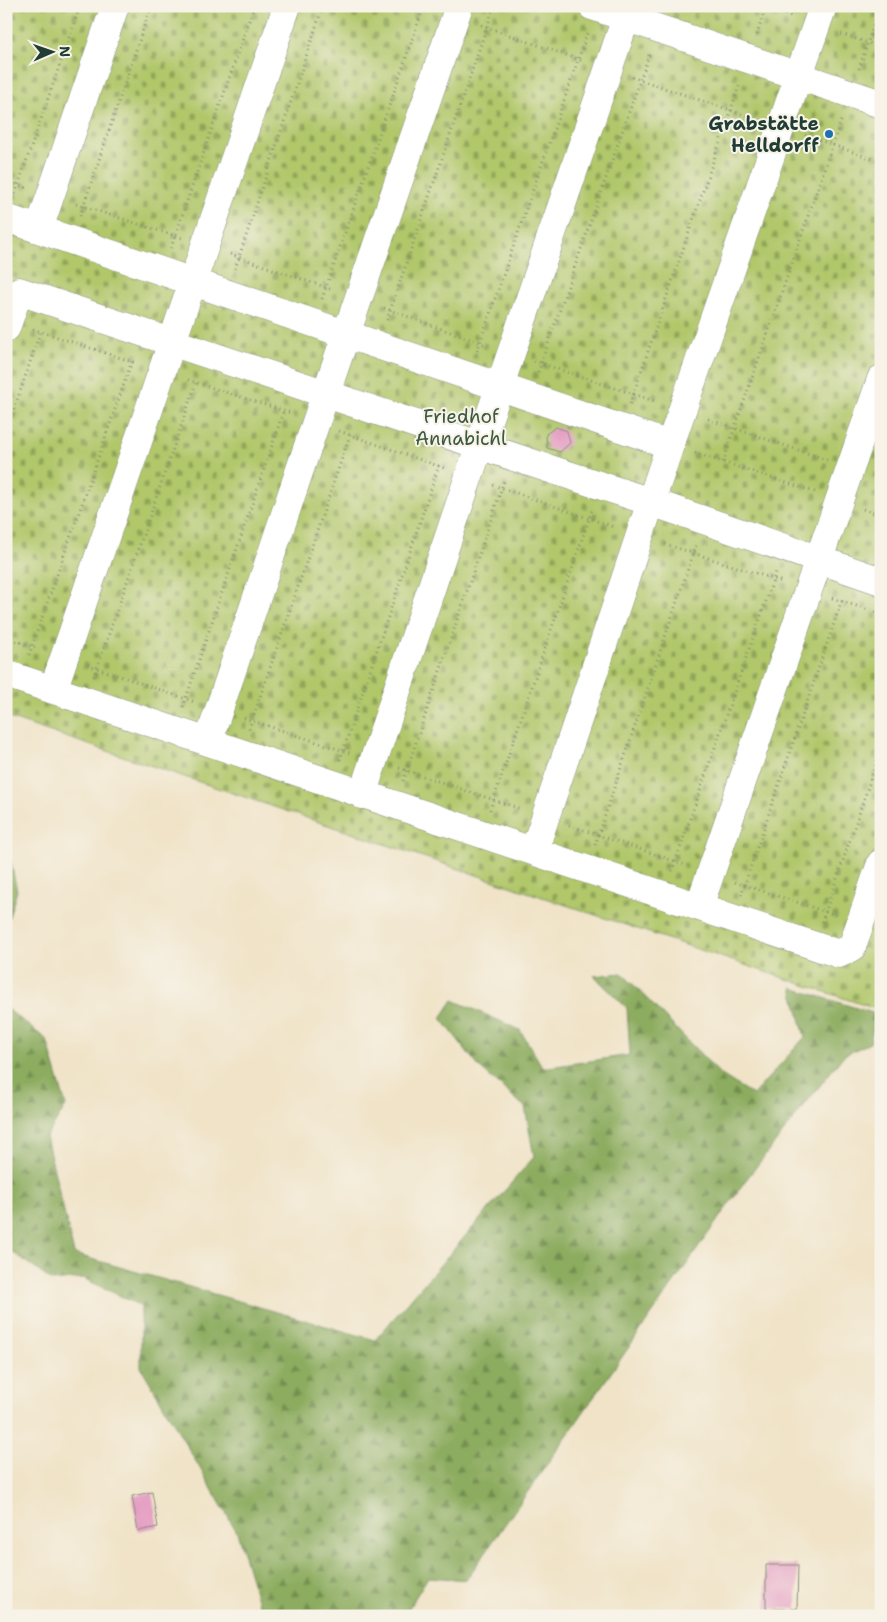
<svg xmlns="http://www.w3.org/2000/svg" width="887" height="1622" viewBox="0 0 887 1622" font-family="'Shantell Sans',sans-serif">
  <defs>
    <pattern id="forest-firs" width="22" height="20" patternUnits="userSpaceOnUse" patternTransform="scale(1.25)"><rect width="22" height="20" fill="#8cac5f"/><path d="M5 1l3.5 6h-7zM16 11l3.5 6h-7z" fill="#728d4f"/></pattern>
    <pattern id="cemetery-stones" width="16" height="16" patternUnits="userSpaceOnUse" patternTransform="scale(1.25)"><rect width="16" height="16" fill="#b1c76b"/><path d="M2 7V4a2 2 0 0 1 4 0v3zM10 15v-3a2 2 0 0 1 4 0v3z" fill="#8fa359"/></pattern>
  </defs>
  <rect width="100%" height="100%" fill="#f7f3e8"/>
  <filter id="ink" filterUnits="userSpaceOnUse"><feTurbulence type="fractalNoise" baseFrequency=".02" numOctaves="2"/><feDisplacementMap in="SourceGraphic" scale="10" xChannelSelector="R" yChannelSelector="G"/><feConvolveMatrix kernelMatrix="1 2 1 2 8 2 1 2 1" color-interpolation-filters="sRGB"/></filter>
  <filter id="wash" filterUnits="userSpaceOnUse"><feTurbulence type="fractalNoise" baseFrequency=".0096" numOctaves="4" result="noise"/><feDisplacementMap in="SourceGraphic" scale="20" xChannelSelector="R" yChannelSelector="G"/><feGaussianBlur stdDeviation="1.12" result="paint"/><feColorMatrix in="noise" values="0 0 0 0 0 0 0 0 0 0 0 0 0 0 0 0 0 1.4 0 .05"/><feComposite in="paint" operator="in"/></filter>
  <g filter="url(#wash)">
    <rect width="100%" height="100%" fill="#f0e3c7"/>
    <path fill="url(#forest-firs)" stroke="#56744a" d="M6,839l11,52 -11,35z
      M622,973l98,101 33,21 52,-58 -13,-49 84,26 -6,29 -26,12 -99,126 -279,399 -38,-3 -24,39h-142l-25,-84 -96,-165v-61l-58,-28 -31,3 -46,-34v-239l41,32 19,66 -20,31 28,117 301,86 159,-183 -9,-50 -46,-40 -38,-49 12,-18 67,30 23,38 87,-13 -3,-47 -33,-32z"/>
    <path fill="url(#cemetery-stones)" stroke="#688250" d="M6,6h875v989l-8,13 -867,-291z"/>
    <g id="blocks">
      <path fill="#e398c0" d="M556,427l11,4 3,12 -10,9 -13,-4 -1,-14z
        M152,1492l6,35 -20,4 -6,-35z
        M766,1565h32l-1,44h-31z"/>
    </g>
  </g>
  <g filter="url(#ink)">
    <use href="#blocks" fill-opacity="0" stroke="#88907e" stroke-width="1"/>
    <g fill="none" stroke-linecap="round" stroke-linejoin="round">
      <defs>
        <path id="minor" d="M592,6l289,98
          M6,218l664,227
          M39,229l76,-223
          M6,328l13,-37 528,177 104,34 230,79
          M6,674l833,280 13,-7 29,-84
          M53,690l234,-684
          M208,742l108,-320 143,-416
          M362,795l107,-319 161,-470
          M534,851l136,-406 153,-439
          M699,907l182,-528"/>
      </defs>
      <use href="#minor" stroke="#88907e" stroke-width="29"/>
      <path stroke="#88907e" stroke-width="3" stroke-dasharray="1 4" stroke-linecap="butt" d="M761,6l32,11
        M481,25l102,36
        M841,34l40,13
        M757,35l9,-29
        M859,69l21,-63
        M632,77l124,42
        M805,135l76,27
        M6,181l21,7
        M15,194l65,-188
        M76,204l106,34
        M80,216l71,-210
        M171,248l83,-242
        M230,254l103,36
        M235,269l88,-263
        M322,299l102,-293
        M384,308l102,37
        M387,320l107,-314
        M33,329l103,34
        M477,351l111,-320
        M534,361l123,41
        M538,372l112,-320
        M188,380l103,33
        M630,404l110,-321
        M708,419l119,41
        M339,431l105,37
        M6,433l35,-103
        M695,453l120,39
        M723,462l119,-344
        M493,485l121,42
        M863,509l18,6
        M665,544l118,38
        M832,598l49,16
        M6,637l33,12
        M29,655l103,-294
        M88,665l107,37
        M94,677l102,-294
        M183,707l101,-297
        M244,718l106,35
        M249,729l101,-294
        M340,760l99,-295
        M399,768l122,41
        M403,781l101,-300
        M490,810l102,-300
        M569,825l117,40
        M595,845l101,-300
        M672,871l104,-299
        M735,882l101,33
        M741,895l101,-295
        M822,922l59,-173"/>
      <use href="#minor" stroke="#fff" stroke-width="28"/>
    </g>
  </g>
  <circle fill="#1f6fb2" stroke="#f7f3e8" stroke-width="2" cx="829" cy="134" r="5"/>
  <g text-anchor="middle" stroke-width="4" stroke-linejoin="round" paint-order="stroke">
    <g font-size="19" font-weight="bold" fill="#1f3d34" stroke="#f7f3e8" text-anchor="end">
      <text x="819" y="130">Grabstätte<tspan x="819" dy="22">Helldorff</tspan></text>
    </g>
    <g font-size="19" fill="#3c593f" stroke="#f7f3e8">
      <text x="461" y="423">Friedhof<tspan x="461" dy="22">Annabichl</tspan></text>
    </g>
  </g>
  <rect width="887" height="1622" fill="none" stroke="#f7f3e8" stroke-width="25"/>
  <g transform="translate(52 52) rotate(88)" stroke="#f7f3e8" stroke-width="4" paint-order="stroke">
  <path d="M0-4L9 19L0 12L-9 19Z" fill="#1f3d34"/>
  <text y="-8" font-size="14" font-weight="bold" text-anchor="middle" fill="#1f3d34">N</text>
  </g>
</svg>
